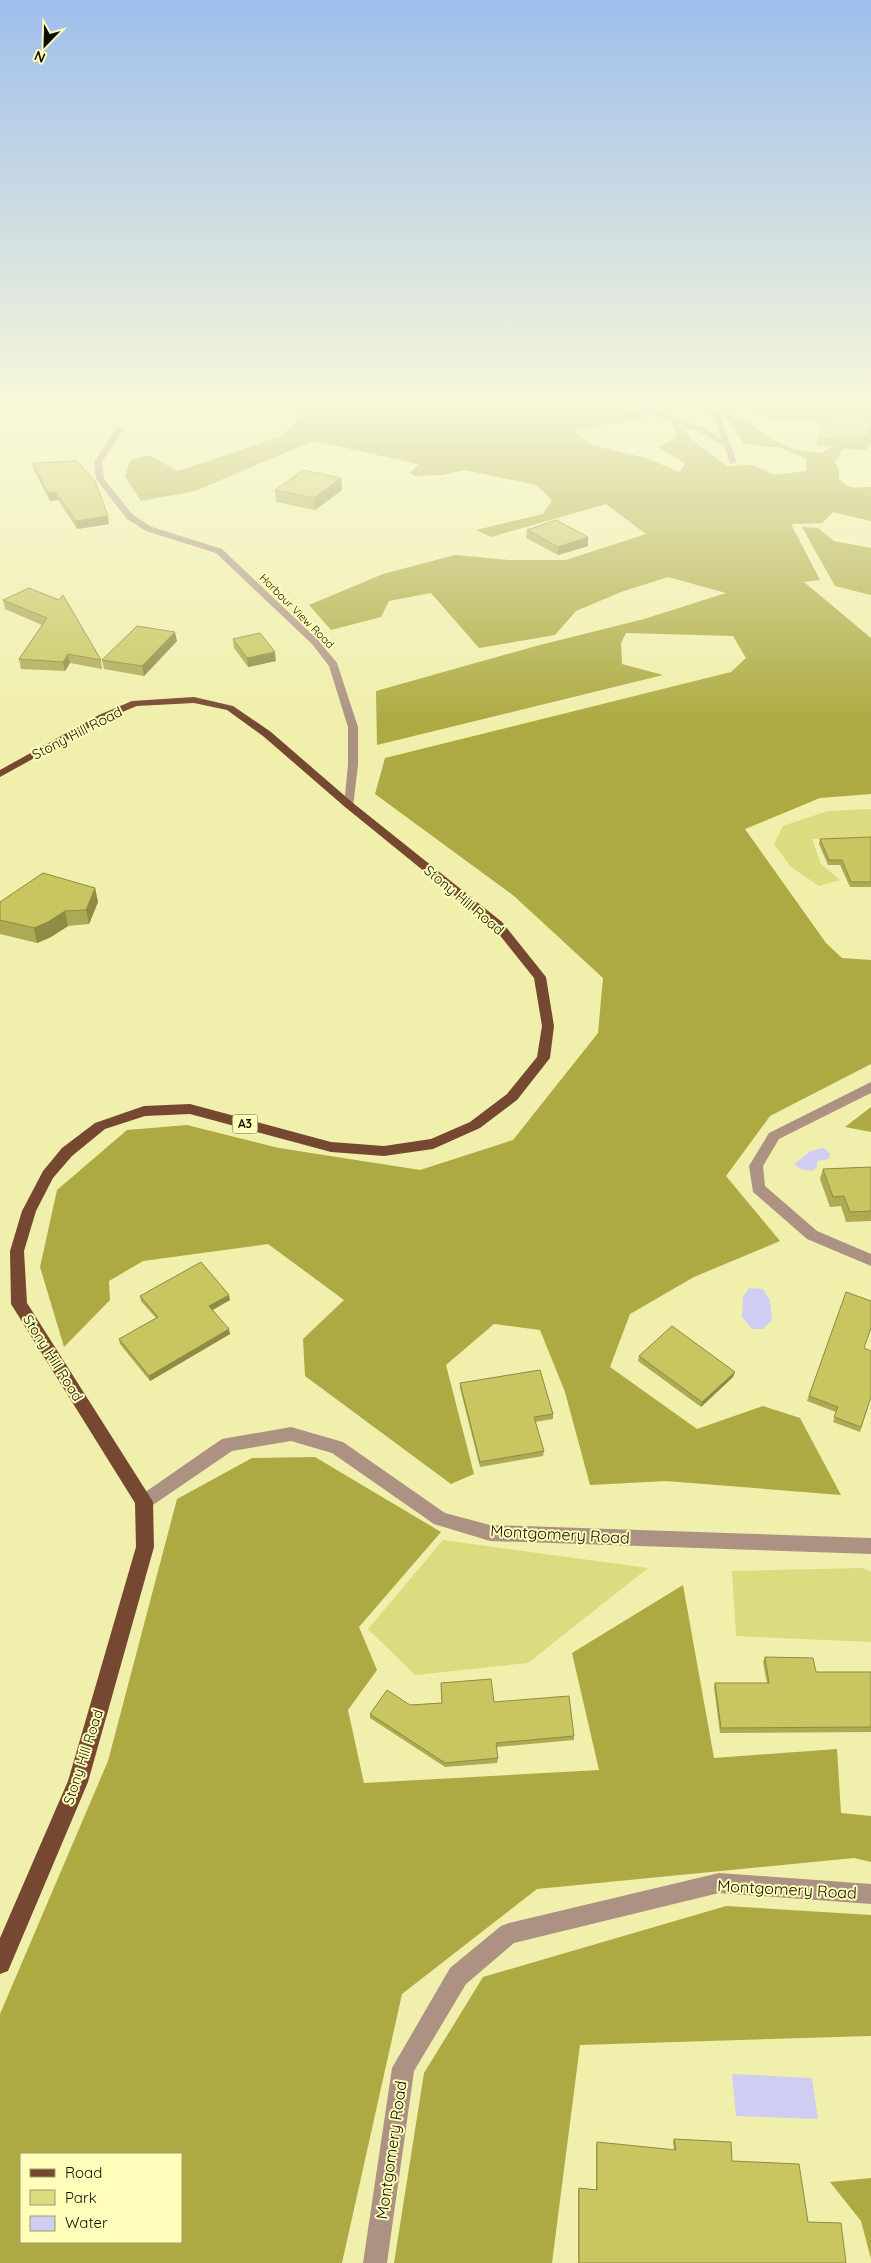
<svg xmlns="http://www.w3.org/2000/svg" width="871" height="2263" viewBox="0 0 871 2263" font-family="Quicksand,sans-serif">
  <rect width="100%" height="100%" fill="#f0efac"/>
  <path fill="#dddb80" d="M871,809v28l-59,2 9,25 19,16 -21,6 -28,-19 -17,-23 9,-18 45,-15z
    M443,1540l205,28 -120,95 -113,12 -47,-46z
    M863,1568l8,4v70l-135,-6 -4,-65z"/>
  <path fill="#adaa43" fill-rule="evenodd" d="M297,405h318l30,9 -5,5 -67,11 19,15 54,13 34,14 5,-9 -27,-16 14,-7 5,-6 -4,-10 11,4 7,11 36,27 25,-1 23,10 31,-4v-12l-25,-11 -37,-4 -19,-30 21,6 23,18 25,11 28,4 14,-10 -5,-13 -20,-9h-34l-32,-13h69l-2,-3h24l12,3 -1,6h-13l-6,5 14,8 29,5v12l-5,6 -23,-1 -8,13 4,8v9c14,13 15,7 32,8v34l-38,-9 -11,11 -31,1 29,56 -16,2 67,56v156l-51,4 -75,31 81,114 16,15 29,2v104l-101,52 -44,60 54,65 -86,36 -64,37 -20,53 87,62 66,-23 37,12 41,77 -175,-14 -76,4 -25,-93 -25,-62 -46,-6 -48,41 28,109 -23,10 -146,-108 -2,-37 41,-39 -76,-56 -125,17 -34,20 1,19 -46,47 -24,-80 17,-77 70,-60 60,-5 92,23 141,22 93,-30 85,-107 5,-55 -89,-82 -139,-102 10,-36 346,-86 15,-14 -13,-22 -107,-3 -5,10 1,21 41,11 -286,70 -1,-54 160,-45 108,-27 82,-26 -58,-16 -47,15 -45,19 -21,24 -76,13 -48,-55 -42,8 -8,16 -50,13 -22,-25 74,-31 72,-19 54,5h57l80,-26 -40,-30 -115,33 -15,-7 67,-16 9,-14 -16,-15 -71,-15 -23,5 -28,1 -4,-3 9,-9 -106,-23 -118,50 -54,10 -16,-24 5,-17 19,-5 29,16 103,-35 18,-17 4,-12z
    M802,527l16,1 16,13 37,7v47l-36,-9z
    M871,1107v25l-26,-5z
    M315,1457l126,75 -82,95 18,43 -29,40 16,73 235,-13 -27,-117 111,-68 31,173 123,-9 4,64 30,3v46l-17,-4 -317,31 -135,105 -60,269h-342v-249l108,-253 69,-262 75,-41zM21,2154h160v88h-160z
    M726,1906l145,9v121l-291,9 -28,218h-158l30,-190 59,-96z
    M871,2178v81l-10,-38 -31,-39z"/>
  <path fill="#cfcef2" d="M823,1148l7,5 -1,6 -12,2v6l-5,4 -12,-2 -6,-5 17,-13z
    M749,1288l14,1 7,11 2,20 -9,9h-11l-10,-12 1,-20z
    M732,2074l80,4 6,41 -82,-3z"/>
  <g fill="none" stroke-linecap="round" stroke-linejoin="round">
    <path fill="#ad9284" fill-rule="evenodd" d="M625,405h10l70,23 16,10 -7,-20 -11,-13h7l11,13 16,44 -7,2 -6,-18 -25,-14z
      M117,427l7,2 -22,33 2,17 29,36 19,12 70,22 96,91 19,23 21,64v38l-5,42h-8l-1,-2 4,-40v-38l-19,-61 -17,-22 -96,-91 -70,-22 -19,-12 -31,-40 -2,-17z
      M871,1082v11l-92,46 -16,27 2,20 52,45 54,23v12l-64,-27 -54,-47 -4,-26 20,-33z
      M291,1427l52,15 102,71 45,12 381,13v16l-381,-13 -56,-17 -102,-71 -41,-12 -59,10 -82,56 -6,3 -6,-3 -3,-5 3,-5 84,-58z
      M719,1873l152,11v20l-152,-11 -205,50 -48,41 -52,87 -27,192h-24l29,-195 58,-100 51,-42 8,-3z"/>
    <path fill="#764831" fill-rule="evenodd" d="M194,697l39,9 38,26 82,71 149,119 44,55 8,49 -4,32 -33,42 -37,28 -47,21 -49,7 -53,-4 -141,-38 -45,2 -40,13 -33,27 -19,22 -17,33 -12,40 3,52 123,194 3,5 1,45 -66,235 -80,189 -8,3v-36l68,-157 68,-234 -1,-44 -124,-199 -1,-53 12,-40 21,-40 19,-23 33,-25 49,-17 46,-2 141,38 53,4 47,-7 39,-17 37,-28 30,-37 5,-31 -8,-48 -40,-50 -149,-121 -82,-71 -36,-26 -33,-7 -57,3 -32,13 -105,58v-7l99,-55 33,-14z"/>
  </g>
  <path fill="#adaa53" d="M871,434l-7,9 -48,3 1,-6z
    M33,463l76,61 -32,5 -19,-29 -8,1 -16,-30z
    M341,478l1,12 -27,20 -39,-8 -1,-12z
    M527,530l61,16 -30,9 -32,-17z
    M29,588l72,72 1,9 -32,-6 -5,8 -44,-2 -2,-10 23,-34 -37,-16 -2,-9z
    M233,639l43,22 -28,6 -14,-19z
    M177,641l-33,35 -40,-7 -2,-9z
    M871,837v50h-21l-10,-22h-12l-9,-21 1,-5z
    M95,888l3,14 -9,22 -21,2 -17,11 -14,6 -37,-9v-32z
    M871,1167v54l-25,1 -5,-16 -11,1 -10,-28 3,-10z
    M846,1292l18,56 7,49 -11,35 -27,-10 3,-10 -29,-11z
    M140,1296l90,4 -17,10 17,24 -80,47 -30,-37 -1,-5 37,-21 -15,-17z
    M639,1356l96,16 -2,5 -32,30 -63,-46z
    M460,1383l93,31v5l-18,3 9,29 -1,5 -63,11 -20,-79z
    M765,1657l51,15h55v60l-151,1 -6,-46 1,-4h52l-4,-21z
    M441,1687l53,15 80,34v4l-78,7 2,11 -1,5 -52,4 -75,-49v-4l40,-9 32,-2z
    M674,2139l58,22 76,61 38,41h-268v-73l1,-2 17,2v-45l1,-3 77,8 -1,-8z"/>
  <path fill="#8d8b44" d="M871,429v5l-7,9 2,-7z
    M341,478l1,12 -27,20 -1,-12z
    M56,492l2,8 -8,1 -2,-8z
    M108,516l1,8 -32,5 -1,-8z
    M588,537v9l-30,9v-8z
    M175,632l2,9 -33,35 -2,-10z
    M275,652l1,9 -28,6 -1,-9z
    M68,654l2,9 -5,8 -2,-9z
    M95,888l3,14 -9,22 -3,-14z
    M65,911l3,15 -17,11 -14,6 -3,-15z
    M229,1295l1,5 -20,11 -1,-5z
    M229,1329l1,5 -80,47 -1,-5z
    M735,1372l-2,5 -32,30 1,-5z"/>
  <path fill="#c9c661" stroke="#8d8b44" d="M840,405h31v24l-5,7 -49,4z
    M77,461l18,20 13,35 -32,5 -20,-29 -8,1 -15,-30z
    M303,470l38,8 -27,20 -39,-8z
    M556,520l32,17 -30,10 -31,-17z
    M29,588l30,12 4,-5 38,65 -33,-6 -5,8 -44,-3 28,-41 -44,-18z
    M137,626l38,6 -33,34 -40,-6z
    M260,633l15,19 -28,6 -14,-19z
    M871,837v45h-20l-9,-22h-13l-9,-21z
    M43,873l52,15 -9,22 -21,1 -17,11 -14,6 -34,-8v-18z
    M871,1167v44l-21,1 -6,-16 -11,1 -10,-28z
    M201,1262l28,33 -20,11 20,23 -80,47 -30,-37 39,-22 -18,-21z
    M846,1292l25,9v27l-7,20 7,3v46l-10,30 -27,-10 4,-10 -29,-11z
    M672,1326l63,46 -33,30 -63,-46z
    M540,1370l13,44 -19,3 10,34 -64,11 -20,-79z
    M765,1657l48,1 3,14h55v55l-150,1 -6,-45h54z
    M491,1679l3,23 75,-6 5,40 -78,7 2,15 -53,5 -75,-49 17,-24 23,15 32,-2 -1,-20z
    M674,2139l57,3 1,19 67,3 9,58 33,1 5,40h-267v-75l18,2v-48l79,8z"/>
  <linearGradient id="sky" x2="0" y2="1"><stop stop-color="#9ebeec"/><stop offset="0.56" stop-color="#f8f8da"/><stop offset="1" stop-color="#f8f8da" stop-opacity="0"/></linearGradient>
  <rect width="871" height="722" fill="url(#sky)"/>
  <g text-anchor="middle" stroke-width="4" stroke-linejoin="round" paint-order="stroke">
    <g font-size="11" fill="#0f0d00" stroke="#fefdb9">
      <text transform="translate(297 611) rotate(45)" y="4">Harbour View Road</text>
    </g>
    <rect fill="#fefdb9" stroke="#575538" stroke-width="1" x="232.5" y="1114.5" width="25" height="19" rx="4"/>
    <g font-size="12" font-weight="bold" fill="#0f0d00">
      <text x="245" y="1128">A3</text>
    </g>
    <g font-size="14" fill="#0f0d00" stroke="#fefdb9">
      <text transform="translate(77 733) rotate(-27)" y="5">Stony Hill Road</text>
      <text transform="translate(464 900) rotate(40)" y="5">Stony Hill Road</text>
      <text transform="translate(53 1358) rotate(58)" y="5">Stony Hill Road</text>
      <text transform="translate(83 1757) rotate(-72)" y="5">Stony Hill Road</text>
    </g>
    <g font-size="16" fill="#0f0d00" stroke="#fefdb9">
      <text transform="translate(560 1534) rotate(3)" y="6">Montgomery Road</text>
      <text transform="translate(787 1889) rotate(3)" y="6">Montgomery Road</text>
      <text transform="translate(391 2150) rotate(-82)" y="6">Montgomery Road</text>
    </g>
  </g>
  <rect x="20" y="2153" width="162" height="90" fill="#fefdb9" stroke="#9e9d6f"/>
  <rect x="30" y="2169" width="25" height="8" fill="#764831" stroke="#9e9d6f"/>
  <text x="65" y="2178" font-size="15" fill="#0f0d00">Road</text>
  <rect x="30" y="2190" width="25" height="15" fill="#dddb80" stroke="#9e9d6f"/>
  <text x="65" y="2203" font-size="15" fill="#0f0d00">Park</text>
  <rect x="30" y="2216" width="25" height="15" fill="#cfcef2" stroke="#9e9d6f"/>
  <text x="65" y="2228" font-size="15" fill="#0f0d00">Water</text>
  <g transform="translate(45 45) rotate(203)" stroke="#fefdb9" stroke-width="4" paint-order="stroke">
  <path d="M0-4L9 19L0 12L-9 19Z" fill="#0f0d00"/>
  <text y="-8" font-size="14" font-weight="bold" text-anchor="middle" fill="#0f0d00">N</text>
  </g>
</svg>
